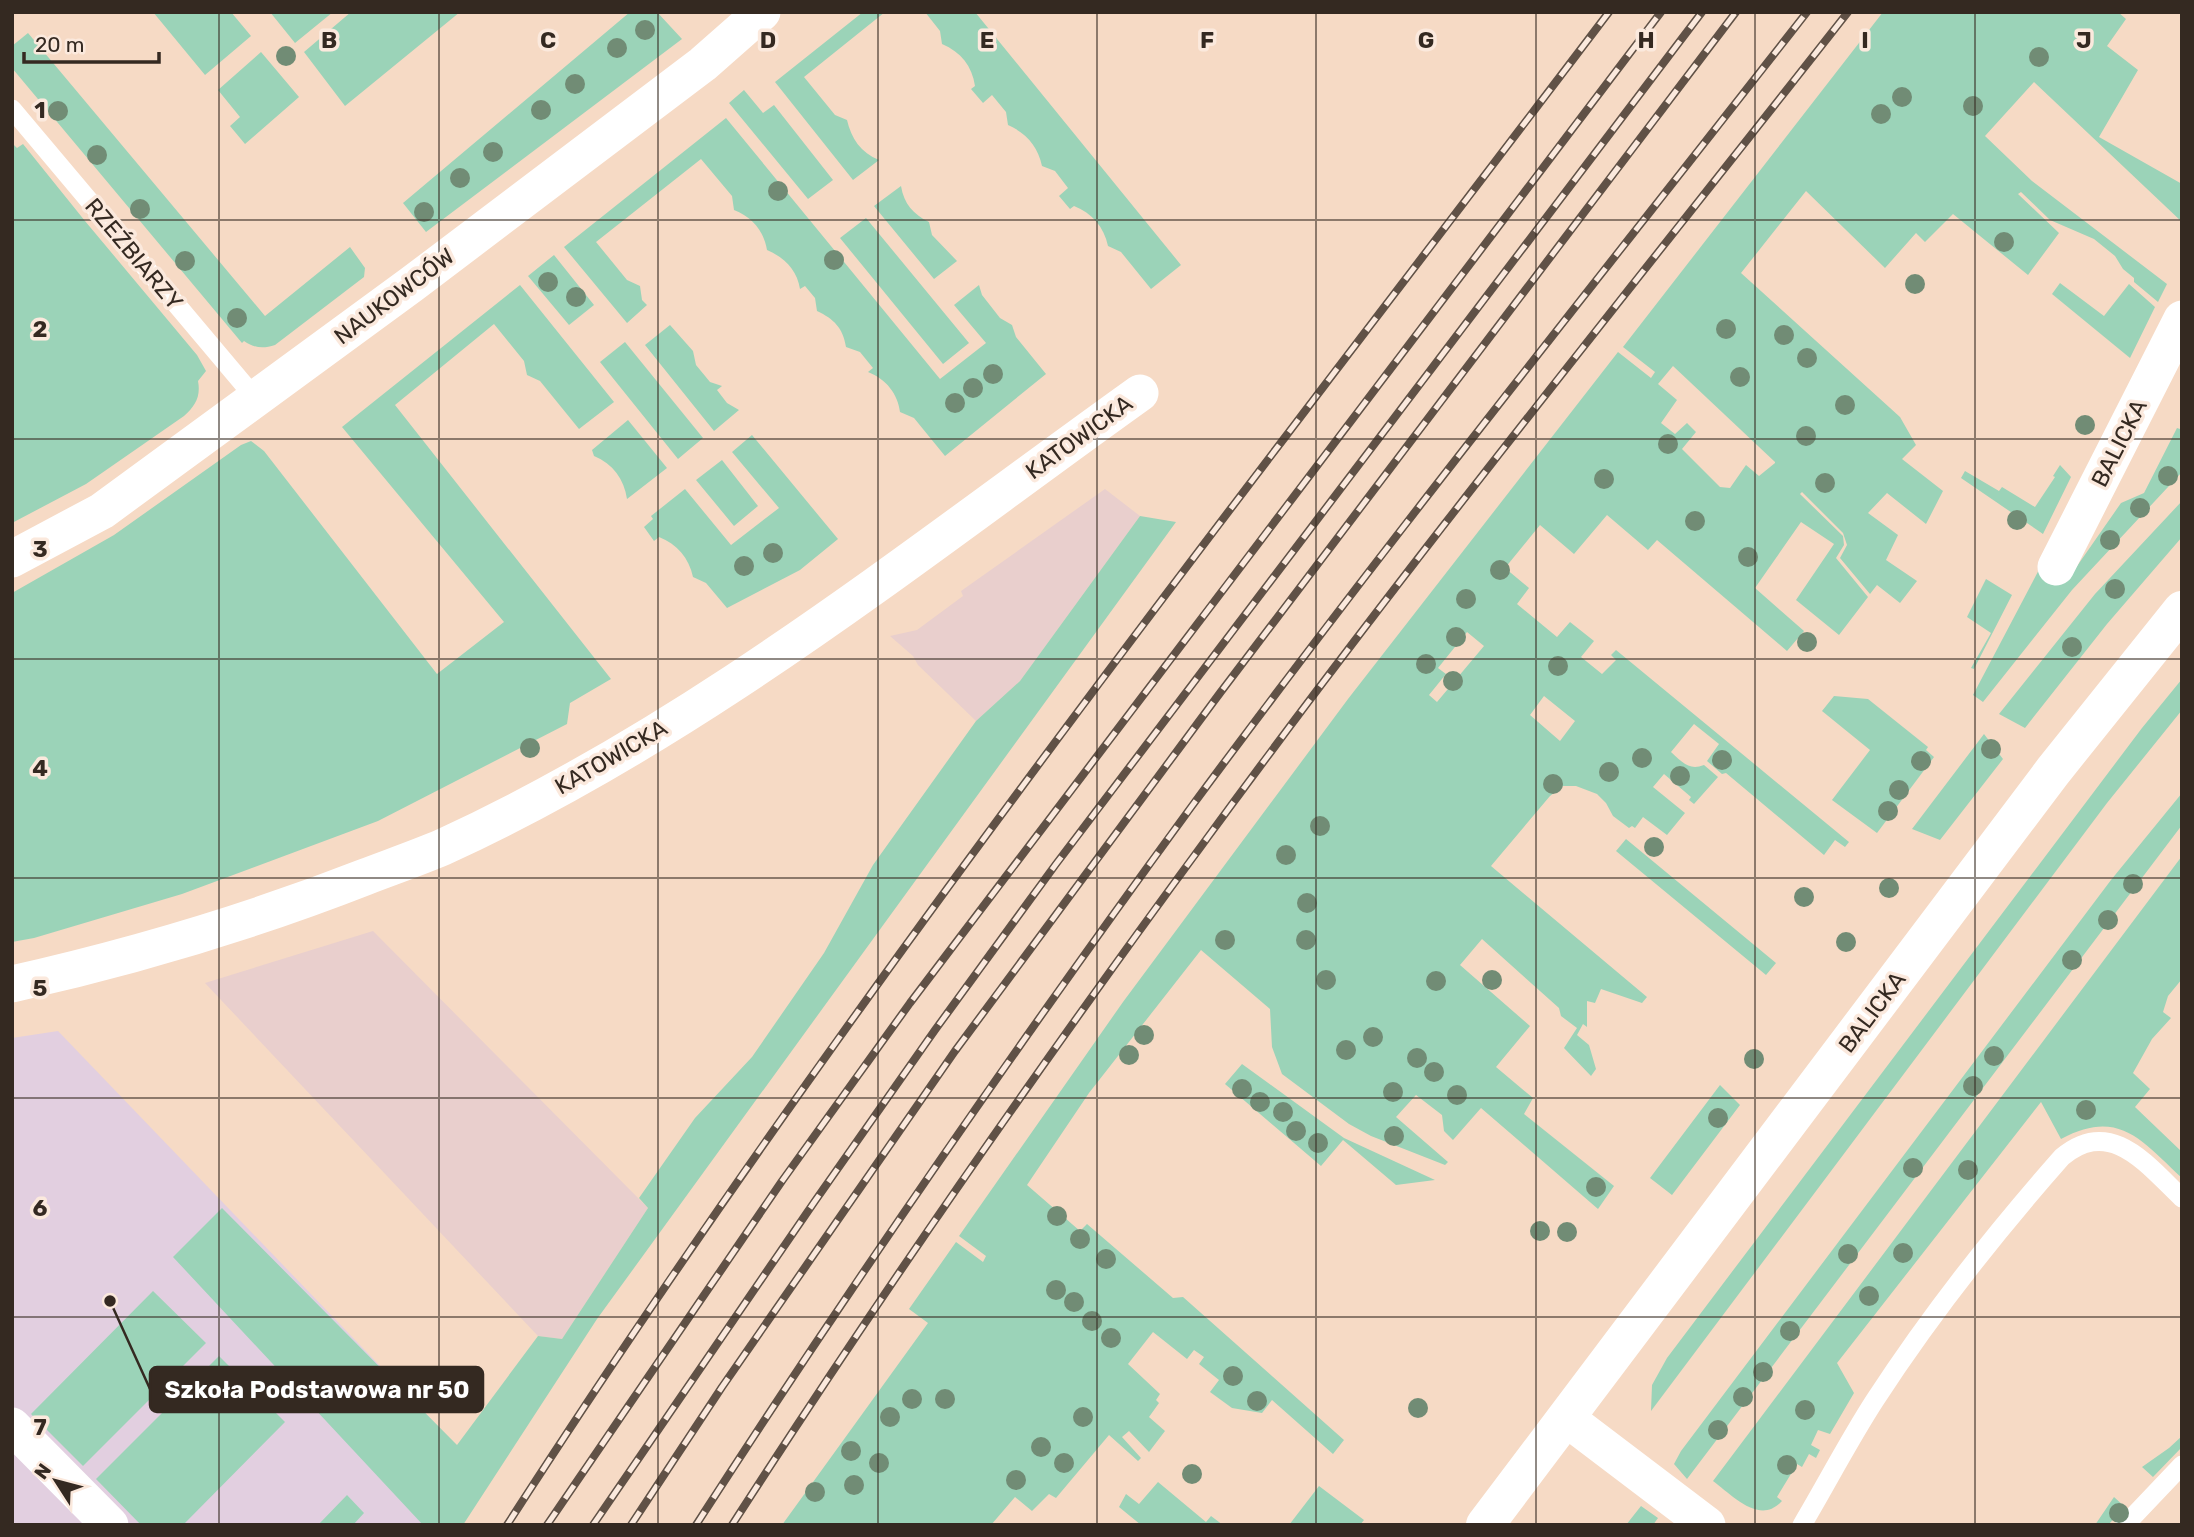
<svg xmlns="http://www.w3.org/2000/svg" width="2194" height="1537" viewBox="0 0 2194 1537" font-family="Rubik,sans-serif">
  <rect width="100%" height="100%" fill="#f6dac5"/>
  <path fill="#e9cfcd" d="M1105,489l35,27 -120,165 -44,40 -58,-56 -5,-9 -23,-20 27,-6 46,-34 -2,-5z
    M373,931l275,277 -86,131 -24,-3 -333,-353z"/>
  <path fill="#e2cfe0" d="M58,1031l399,415 -34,79h-411v-487z"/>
  <path fill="#9bd3b8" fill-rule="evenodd" d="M153,12h78l20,24 -46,39z
    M270,12h63l-38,31z
    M351,12h109l-115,94 -41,-54z
    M630,12h27l25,27 -256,193 -23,-29z
    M863,12h22l-81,65 31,38 12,5c4,18 14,33 32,40l-26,20 -78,-98z
    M925,12h50l206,253 -30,24 -30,-37 -13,-6c-4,-19 -16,-33 -34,-40l-4,3 -11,-13 9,-8 -13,-17 -13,-5c-4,-20 -16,-33 -34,-41l-2,-13 -14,-17 -9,8 -12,-14 4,-3c-3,-20 -14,-34 -33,-42l-2,-13z
    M1883,12h235l8,7 -19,27 31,24 -39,67 83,47v38l-148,-140 -49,54 47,45 135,103 -9,18 -24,-20v-4l-11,-9 -8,-13 -21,-17 -44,-19 -29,-28 -3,2 41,39 -31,42 -75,-61 -28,28 -9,-9 -31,35 -79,-77 -65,82 159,144 16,28 -14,14 41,32 -17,33 -39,-31 -19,20 30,22 -12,25 31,21 -17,22 -23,-18 -7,9 -30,-36 7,-13 -4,-12 -41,-41 -2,2 43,42 1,9 -8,13 32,39 -29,38 -43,-35 38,-56 -33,-22 -46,66 49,43 -17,20 -130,-111 -9,10 -41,-35 -33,39 -34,-29 -35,43 24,20 -12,16 40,33 13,-15 24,19 -13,16 21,17 14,-14 -5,-5 5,-5 233,192 -4,5 -10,-7 -11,15 -98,-82 -4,1 -15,-13 12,-17 -25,-20 -23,28c11,10 18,19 33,13l14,12 -24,27 -5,-4 2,-3 -27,-23 -11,13 32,26 -18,22 -24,-18 -8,11 -3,-2 -3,2 -16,-12 -7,-13 -9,-9 -21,-8h-13l-13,10 -59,70 156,131 -5,6 -41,-14 -6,14 -8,-2v26l-4,-3 -6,11 12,10 7,24 -5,7 -27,-28 13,-20 -16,-12 -2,-8 -77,-69 -22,26 70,61 -34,41 37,31 -9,16 90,72 -16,23 -117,-101 -28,32 -9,-9 -2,-16 -26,-20 -20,22 52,45 -3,3 -74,-29 -22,-12 -67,-50 -10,-27 -2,-38 -69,-59 -112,143 -62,92 53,46 7,-7 86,74 10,-1 161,143 -11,14 -61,-54 -10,13 -30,-5 -22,-16 9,-12 -20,-16 5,-7 -10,-7 -7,9 -34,-27 -25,32 32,30 -4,6 3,3 -10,14 16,14 -16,21 -20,-21 -7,6 19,21 -3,3 -29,-26 -53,63 -7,-4 -17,17 -17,-14 -24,28h-209l146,-202 -19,-14 47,-67 27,20 3,-6 -27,-20 164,-234 225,-303 270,-347 33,26 4,-6 -32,-25zM1673,366l102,96v1l-16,13 -13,-11 -16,23 -10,-1 -38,-38 14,-17 -9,-9 -12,11 -14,-11 16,-23 -19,-16zM1467,632l17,14 -47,56 -8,-7 17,-21 -8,-6zM1544,696l31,25 -15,20 -30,-26z
    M28,33l237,283 85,-69 15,21 -1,9 -89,68c-12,4 -21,3 -31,-4l-2,2 -230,-275v-22z
    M261,52l38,45 -54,47 -15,-18 10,-9 -22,-27z
    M744,90l19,23 11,-8 59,75 -25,19 -79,-96z
    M726,118l214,261 46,-36 -32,-38 25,-20 3,10 18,23 12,7 4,12 30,37 -101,82 -31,-38 -14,-6c-2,-18 -14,-33 -32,-40l5,-4 -13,-16 -14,-5c-3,-19 -12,-28 -29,-36l-2,-13 -10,-12 -5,3c-3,-19 -15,-31 -33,-39 -3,-19 -15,-33 -33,-40l-2,-14 -31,-37 -105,83 31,38 13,6 2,14 5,5 -20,18 -63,-76z
    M12,143l5,5 6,-4 62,77 112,134 9,16 -8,10c3,16 -3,25 -14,35l-98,68 -74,39z
    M901,186c3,18 12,28 28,36l3,13 25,26 -23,18 -60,-73z
    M866,218l103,125 -26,21 -103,-126z
    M554,255l40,50 -25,20 -41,-49z
    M2060,283l44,33 25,-32 26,23 -25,51 -78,-64z
    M520,285l94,117 -35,27 -39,-48 -13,-6 -3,-14 -30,-37 -99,81 216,274 -41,24 -3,21 -189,97 -196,73 -148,44 -22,4v-349l102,-58 127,-90 10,-4 13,10 173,223 67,-52 -162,-195z
    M670,325l23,26 3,14 14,17 12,4 -5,4 10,13 12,7 -25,21 -69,-86z
    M625,342l78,96 -25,21 -78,-97z
    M628,420l39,48 -40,31c-3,-20 -14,-35 -33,-43l-2,-6z
    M2182,426v46l-110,118 -89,112 -10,-7 69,-131 26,15 53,-76 23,-10 33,-65 3,1z
    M752,435l86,104 -38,31 -73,38 -21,-25 -13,-6c-4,-19 -16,-33 -34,-40l-5,4 -10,-14 9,-8 -2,-3 34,-27 46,56 48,-37 -47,-56z
    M722,460l36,46 -24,20 -38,-46z
    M2060,465l11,12 -28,57 -82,-56 4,-7 34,20 3,-4 33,20 20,-30 -2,-1z
    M2182,501v36l-75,87 -82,104 -26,-14 96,-120z
    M1140,516l36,6 -579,797 -134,206h-40l-250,-268 49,-49 235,237 81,-109 24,3 86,-131 -9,-10 56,-80 57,-61 72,-104 49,-88 103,-144 44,-40z
    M1986,579l26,16 -38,74 -3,-1 20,-35 -24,-16z
    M2182,679v31l-75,93 -456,608 1,-26 15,-27 475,-630z
    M1834,696l34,3 60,48 -2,3 8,7 -57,76 -45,-33 38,-50 -48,-39z
    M1984,734l19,25 -63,81 -28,-11z
    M2182,793v32l-495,654 -13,-15 7,-13 430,-571z
    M1626,839l150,124 -10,12 -150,-124z
    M2182,856v123l-14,17 -5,16 8,6 -19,21 -19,34 17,16 -15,18 47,45v26c-41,-38 -63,-70 -121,-39l-20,-37 -204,261 17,30 -24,41 -12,-4 -7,15 9,5 -4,8 -7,-4 -7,13 -5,-3 -20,33 5,4c-22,25 -50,-6 -69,-20z
    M1242,1064l102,74 91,42 -39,5 -53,-45 -22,26 -96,-82z
    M1720,1085l20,20 -68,90 -22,-17z
    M153,1291l53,52 -123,123 -52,-52z
    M219,1356l66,66 -102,103h-42l-45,-46z
    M2182,1436v11l-29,30 -11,-10 27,-19z
    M1158,1482l48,40 5,-6 12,9h-82l-22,-18 7,-13 13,10z
    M1319,1486l45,34 -4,5h-71z
    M347,1495l17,18 -11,12h-35z
    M2114,1497l11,10 -17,18h-13z
    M1641,1506l17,12 -5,7h-27z"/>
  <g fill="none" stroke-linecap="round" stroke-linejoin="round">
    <path stroke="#fff" stroke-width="19" d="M12,109l244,290
      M1802,1525c25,-42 47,-85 73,-125 56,-86 119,-166 187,-243 49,-41 85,8 120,41
      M2125,1525l57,-60"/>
    <path stroke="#fff" stroke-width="37" d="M12,559l90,-48 310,-227 291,-220 59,-52
      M2056,567l126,-248
      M12,984c120,-27 238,-62 353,-107 26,-10 52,-19 78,-30 253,-116 472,-293 697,-454
      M1566,1418l141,107
      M12,1426l98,99"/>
    <path stroke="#fff" stroke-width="38" d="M1485,1525l568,-754 129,-161"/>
    <defs>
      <path id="rail" d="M507,1525c338,-525 725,-1016 1102,-1513
        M547,1525l235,-344 128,-178 751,-991
        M593,1525l222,-324 120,-171 121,-166 646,-852
        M631,1525l91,-138 233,-336 265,-358 516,-681
        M696,1525c157,-243 322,-481 493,-715 200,-271 411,-533 618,-798
        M732,1525c150,-233 309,-461 473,-684 206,-282 427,-554 643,-829"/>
    </defs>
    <use href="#rail" stroke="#605146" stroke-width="8"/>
    <use href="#rail" stroke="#fbe9dd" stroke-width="5" stroke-dasharray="16" stroke-linecap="butt"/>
  </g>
  <g fill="#718c75">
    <circle cx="645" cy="30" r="10"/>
    <circle cx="617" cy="48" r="10"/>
    <circle cx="286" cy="56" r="10"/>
    <circle cx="2039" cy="57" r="10"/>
    <circle cx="575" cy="84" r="10"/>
    <circle cx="1902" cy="97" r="10"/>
    <circle cx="1973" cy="106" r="10"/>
    <circle cx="541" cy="110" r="10"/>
    <circle cx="58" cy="111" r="10"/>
    <circle cx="1881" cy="114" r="10"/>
    <circle cx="493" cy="152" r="10"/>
    <circle cx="97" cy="155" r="10"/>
    <circle cx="460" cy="178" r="10"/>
    <circle cx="778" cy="191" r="10"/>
    <circle cx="140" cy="209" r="10"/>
    <circle cx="424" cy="212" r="10"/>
    <circle cx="2004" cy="242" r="10"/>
    <circle cx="834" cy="260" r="10"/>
    <circle cx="185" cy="261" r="10"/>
    <circle cx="548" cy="282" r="10"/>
    <circle cx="1915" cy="284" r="10"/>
    <circle cx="576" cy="297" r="10"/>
    <circle cx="237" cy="318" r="10"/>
    <circle cx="1726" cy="329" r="10"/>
    <circle cx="1784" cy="335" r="10"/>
    <circle cx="1807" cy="358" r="10"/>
    <circle cx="993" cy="374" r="10"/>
    <circle cx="1740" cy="377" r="10"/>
    <circle cx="973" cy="388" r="10"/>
    <circle cx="955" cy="403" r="10"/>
    <circle cx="1845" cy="405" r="10"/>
    <circle cx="2085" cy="425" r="10"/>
    <circle cx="1806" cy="436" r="10"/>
    <circle cx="1668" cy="444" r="10"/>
    <circle cx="2168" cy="476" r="10"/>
    <circle cx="1604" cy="479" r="10"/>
    <circle cx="1825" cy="483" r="10"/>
    <circle cx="2140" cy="508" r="10"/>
    <circle cx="2017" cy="520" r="10"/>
    <circle cx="1695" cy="521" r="10"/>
    <circle cx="2110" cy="540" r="10"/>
    <circle cx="773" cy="553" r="10"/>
    <circle cx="1748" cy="557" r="10"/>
    <circle cx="744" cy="566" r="10"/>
    <circle cx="1500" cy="570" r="10"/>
    <circle cx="2115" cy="589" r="10"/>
    <circle cx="1466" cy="599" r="10"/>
    <circle cx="1456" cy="637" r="10"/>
    <circle cx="1807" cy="642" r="10"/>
    <circle cx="2072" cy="647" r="10"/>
    <circle cx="1426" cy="664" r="10"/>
    <circle cx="1558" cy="666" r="10"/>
    <circle cx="1453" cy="681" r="10"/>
    <circle cx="530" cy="748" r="10"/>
    <circle cx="1991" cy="749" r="10"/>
    <circle cx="1642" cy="758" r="10"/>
    <circle cx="1722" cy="760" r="10"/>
    <circle cx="1921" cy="761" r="10"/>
    <circle cx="1609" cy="772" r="10"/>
    <circle cx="1680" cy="776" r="10"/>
    <circle cx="1553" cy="784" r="10"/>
    <circle cx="1899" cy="790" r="10"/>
    <circle cx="1888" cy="811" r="10"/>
    <circle cx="1320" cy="826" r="10"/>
    <circle cx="1654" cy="847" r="10"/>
    <circle cx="1286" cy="855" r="10"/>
    <circle cx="2133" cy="884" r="10"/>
    <circle cx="1889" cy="888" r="10"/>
    <circle cx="1804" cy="897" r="10"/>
    <circle cx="1307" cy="903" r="10"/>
    <circle cx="2108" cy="920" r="10"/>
    <circle cx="1225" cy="940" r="10"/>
    <circle cx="1306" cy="940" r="10"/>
    <circle cx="1846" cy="942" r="10"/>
    <circle cx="2072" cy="960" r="10"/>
    <circle cx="1326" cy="980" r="10"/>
    <circle cx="1492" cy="980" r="10"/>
    <circle cx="1436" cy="981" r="10"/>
    <circle cx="1144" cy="1035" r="10"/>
    <circle cx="1373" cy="1037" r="10"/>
    <circle cx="1346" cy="1050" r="10"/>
    <circle cx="1129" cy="1055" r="10"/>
    <circle cx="1994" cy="1056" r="10"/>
    <circle cx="1417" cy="1058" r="10"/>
    <circle cx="1754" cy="1059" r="10"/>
    <circle cx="1434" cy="1072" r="10"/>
    <circle cx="1973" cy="1086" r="10"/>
    <circle cx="1242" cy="1089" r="10"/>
    <circle cx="1393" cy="1092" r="10"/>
    <circle cx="1457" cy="1095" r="10"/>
    <circle cx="1260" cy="1102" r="10"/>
    <circle cx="2086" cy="1110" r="10"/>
    <circle cx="1283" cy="1112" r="10"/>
    <circle cx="1718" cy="1118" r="10"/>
    <circle cx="1296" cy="1131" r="10"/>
    <circle cx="1394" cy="1136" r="10"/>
    <circle cx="1318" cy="1143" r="10"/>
    <circle cx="1913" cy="1168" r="10"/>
    <circle cx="1968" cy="1170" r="10"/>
    <circle cx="1596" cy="1187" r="10"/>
    <circle cx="1057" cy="1216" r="10"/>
    <circle cx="1540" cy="1231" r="10"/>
    <circle cx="1567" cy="1232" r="10"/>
    <circle cx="1080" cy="1239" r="10"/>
    <circle cx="1903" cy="1253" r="10"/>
    <circle cx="1848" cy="1254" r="10"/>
    <circle cx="1106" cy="1259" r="10"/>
    <circle cx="1056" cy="1290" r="10"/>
    <circle cx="1869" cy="1296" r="10"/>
    <circle cx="1074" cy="1302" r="10"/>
    <circle cx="1092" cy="1321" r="10"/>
    <circle cx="1790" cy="1331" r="10"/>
    <circle cx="1111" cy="1338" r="10"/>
    <circle cx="1763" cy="1372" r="10"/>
    <circle cx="1233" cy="1376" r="10"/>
    <circle cx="1743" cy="1397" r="10"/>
    <circle cx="912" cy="1399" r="10"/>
    <circle cx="945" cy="1399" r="10"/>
    <circle cx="1257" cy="1401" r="10"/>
    <circle cx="1418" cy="1408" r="10"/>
    <circle cx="1805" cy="1410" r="10"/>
    <circle cx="890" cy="1417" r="10"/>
    <circle cx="1083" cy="1417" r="10"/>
    <circle cx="1718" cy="1430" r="10"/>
    <circle cx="1041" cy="1447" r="10"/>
    <circle cx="851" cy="1451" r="10"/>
    <circle cx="879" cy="1463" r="10"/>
    <circle cx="1064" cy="1463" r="10"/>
    <circle cx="1787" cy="1465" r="10"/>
    <circle cx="1192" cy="1474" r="10"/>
    <circle cx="1016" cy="1480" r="10"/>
    <circle cx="854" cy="1485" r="10"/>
    <circle cx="815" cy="1492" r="10"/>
    <circle cx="2119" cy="1513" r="10"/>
  </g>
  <path fill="none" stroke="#342921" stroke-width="2" stroke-opacity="0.55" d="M219,12v1513M439,12v1513M658,12v1513M878,12v1513M1097,12v1513M1316,12v1513M1536,12v1513M1755,12v1513M1975,12v1513M12,220h2170M12,439h2170M12,659h2170M12,878h2170M12,1098h2170M12,1317h2170"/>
  <g text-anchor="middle" stroke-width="7" stroke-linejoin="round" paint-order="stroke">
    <g font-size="23" fill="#342921" stroke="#fbe9dd">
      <text transform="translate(134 254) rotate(50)" y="8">RZEŹBIARZY</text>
      <text transform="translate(394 296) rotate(-37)" y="8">NAUKOWCÓW</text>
      <text transform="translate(1079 437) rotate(-36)" y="8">KATOWICKA</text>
      <text transform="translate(2119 443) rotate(-63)" y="8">BALICKA</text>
      <text transform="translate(611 757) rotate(-30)" y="8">KATOWICKA</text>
      <text transform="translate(1872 1012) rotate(-53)" y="8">BALICKA</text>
    </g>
  </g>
  <g font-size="23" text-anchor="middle" font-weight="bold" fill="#342921" stroke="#fbe9dd" stroke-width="7" stroke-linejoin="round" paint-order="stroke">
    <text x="329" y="48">B</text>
    <text x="548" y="48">C</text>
    <text x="768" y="48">D</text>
    <text x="987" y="48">E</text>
    <text x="1207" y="48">F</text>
    <text x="1426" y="48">G</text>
    <text x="1646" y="48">H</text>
    <text x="1865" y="48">I</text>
    <text x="2084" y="48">J</text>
    <text x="40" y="118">1</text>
    <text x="40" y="337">2</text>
    <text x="40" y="557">3</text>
    <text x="40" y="776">4</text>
    <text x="40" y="996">5</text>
    <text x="40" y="1216">6</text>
    <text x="40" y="1435">7</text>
  </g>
  <path fill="none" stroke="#342921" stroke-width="2.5" d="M110 1301L150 1389"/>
  <circle fill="#342921" stroke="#fbe9dd" stroke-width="2.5" cx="110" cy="1301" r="7"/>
  <rect fill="#342921" stroke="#342921" stroke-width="2.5" x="150" y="1367" width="333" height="45" rx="7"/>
  <g font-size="24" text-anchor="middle" font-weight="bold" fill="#fff">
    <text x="317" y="1398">Szkoła Podstawowa nr 50</text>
  </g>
  <rect width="2194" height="1537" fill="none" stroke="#342921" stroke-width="28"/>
  <g transform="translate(56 1481) rotate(306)" stroke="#fbe9dd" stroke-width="5" paint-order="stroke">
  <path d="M0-5L12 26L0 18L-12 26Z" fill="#342921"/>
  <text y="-10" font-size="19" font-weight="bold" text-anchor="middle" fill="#342921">N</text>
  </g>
  <path d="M24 52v10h135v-10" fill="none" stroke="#342921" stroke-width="3.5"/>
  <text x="35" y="52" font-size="21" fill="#342921" stroke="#fbe9dd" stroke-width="5" paint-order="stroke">20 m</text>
</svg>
